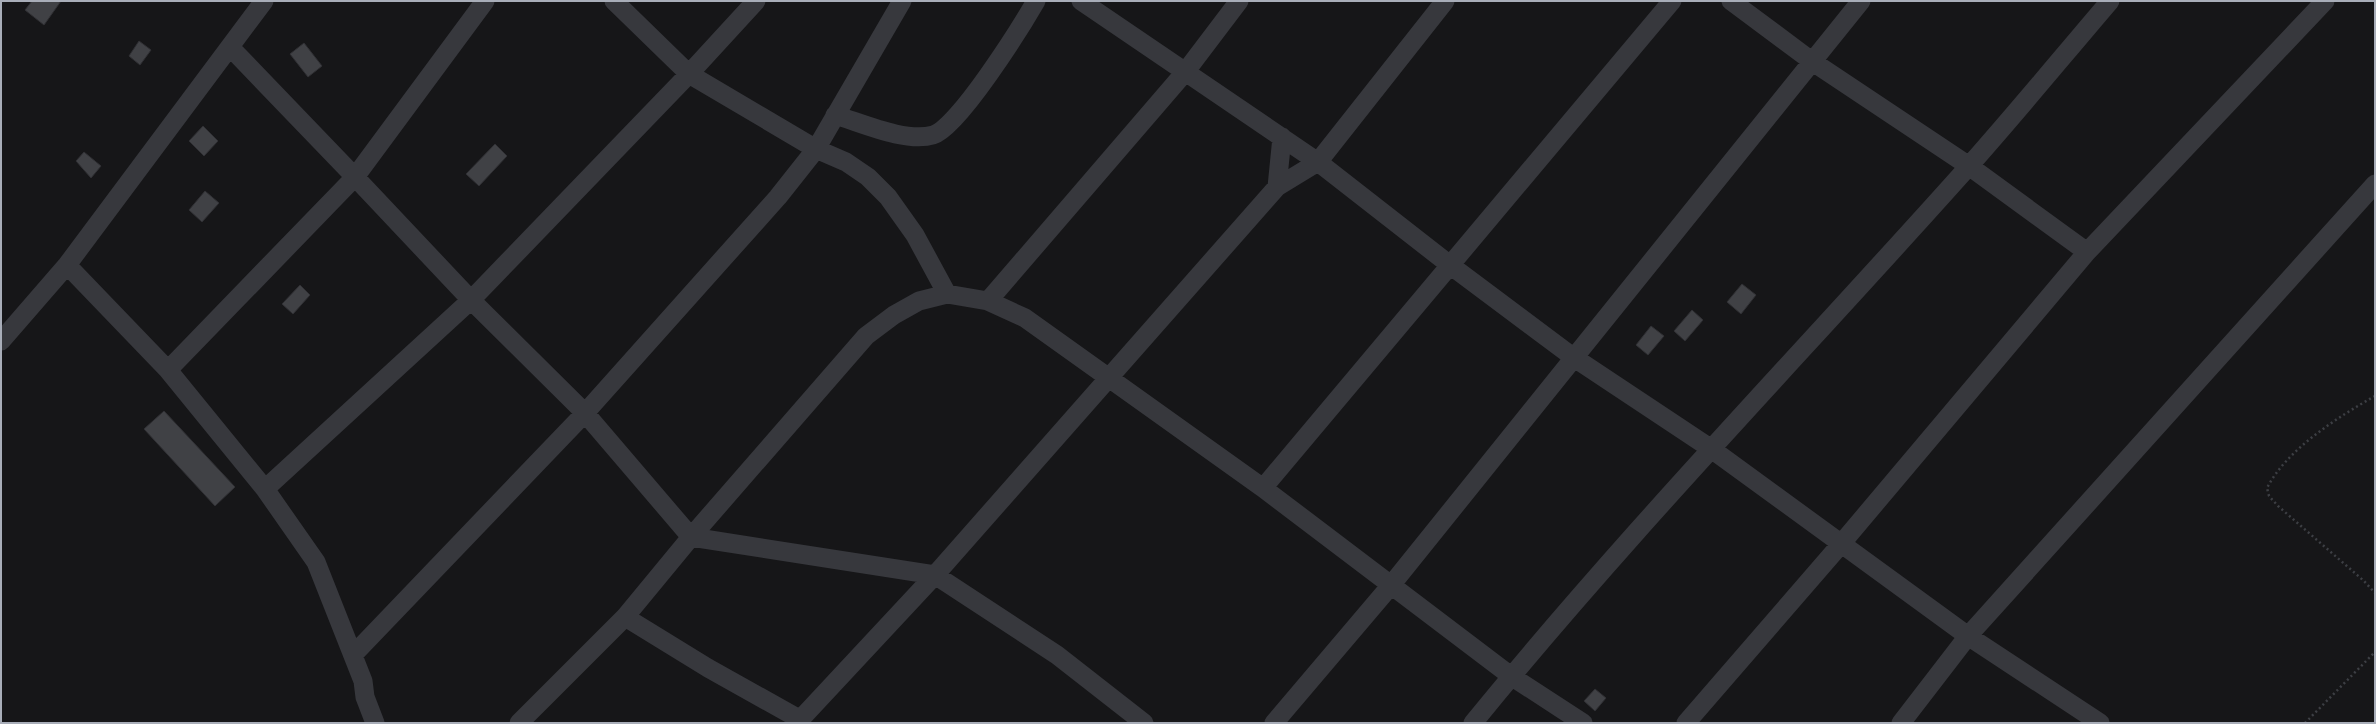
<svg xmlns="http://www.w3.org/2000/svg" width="2376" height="724" viewBox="0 0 2376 724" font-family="'Public Sans',sans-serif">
  <rect width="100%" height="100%" fill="#161618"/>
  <path fill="#404145" stroke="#303034" d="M32,1h29l-17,24 -19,-15z
    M139,41l12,9 -11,15 -11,-9z
    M304,43l18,23 -14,11 -18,-23z
    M203,126l15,15 -14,15 -15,-15z
    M495,144l12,12 -28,30 -13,-12z
    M84,152l17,14 -10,12 -15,-17z
    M205,191l14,12 -17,19 -13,-12z
    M1742,284l14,11 -15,19 -14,-12z
    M300,285l10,10 -17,19 -11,-10z
    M1692,310l11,10 -18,21 -11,-10z
    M1651,326l13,10 -16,19 -12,-10z
    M164,411l71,76 -20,19 -71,-77z
    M1595,689l11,9 -11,13 -11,-10z"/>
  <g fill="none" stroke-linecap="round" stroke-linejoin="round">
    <path stroke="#3d3f44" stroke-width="2.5" stroke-dasharray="2 3" stroke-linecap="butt" d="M2375,396c-37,21 -88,53 -108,92l2,8 9,10 86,75 11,12
      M2305,723l70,-71"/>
    <path stroke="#37383d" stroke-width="19" d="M485,1l-130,176 116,123 114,113 106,124 -66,80 -106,106
      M614,1l75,73 127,75 30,13 22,15 20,20 27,38 32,59
      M1081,1l237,161 132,103 123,92 137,91 258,188 132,87
      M1731,1l82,61 156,104 118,86
      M835,115c27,8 71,28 98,20 25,-7 88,-108 103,-134
      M1277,187l5,-50
      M67,265l101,105 97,119 51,73 47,119 2,16 10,26
      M988,301l198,-230 53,-70
      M1,341l66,-76 197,-264
      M168,370l187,-193 -125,-130
      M1263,488l409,-487
      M265,489l206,-189 218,-226 67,-73
      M691,537l175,-201 28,-21 25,-14 28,-7 41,7 37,17 238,170 248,188 72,47
      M691,537l244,38 -138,148
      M625,617l83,51 93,52
      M353,655l232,-242 193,-216 38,-48 86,-148
      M1144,723l-87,-68 -122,-80 342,-388 41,-25 127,-161
      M1274,723l118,-139 469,-583
      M1473,723c157,-193 330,-371 496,-557 48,-54 94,-110 141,-165
      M1686,723l155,-179 246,-292 238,-251
      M1901,723l67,-87 407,-452"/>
  </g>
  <rect width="2376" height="724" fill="none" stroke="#a8adb8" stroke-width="4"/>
</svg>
